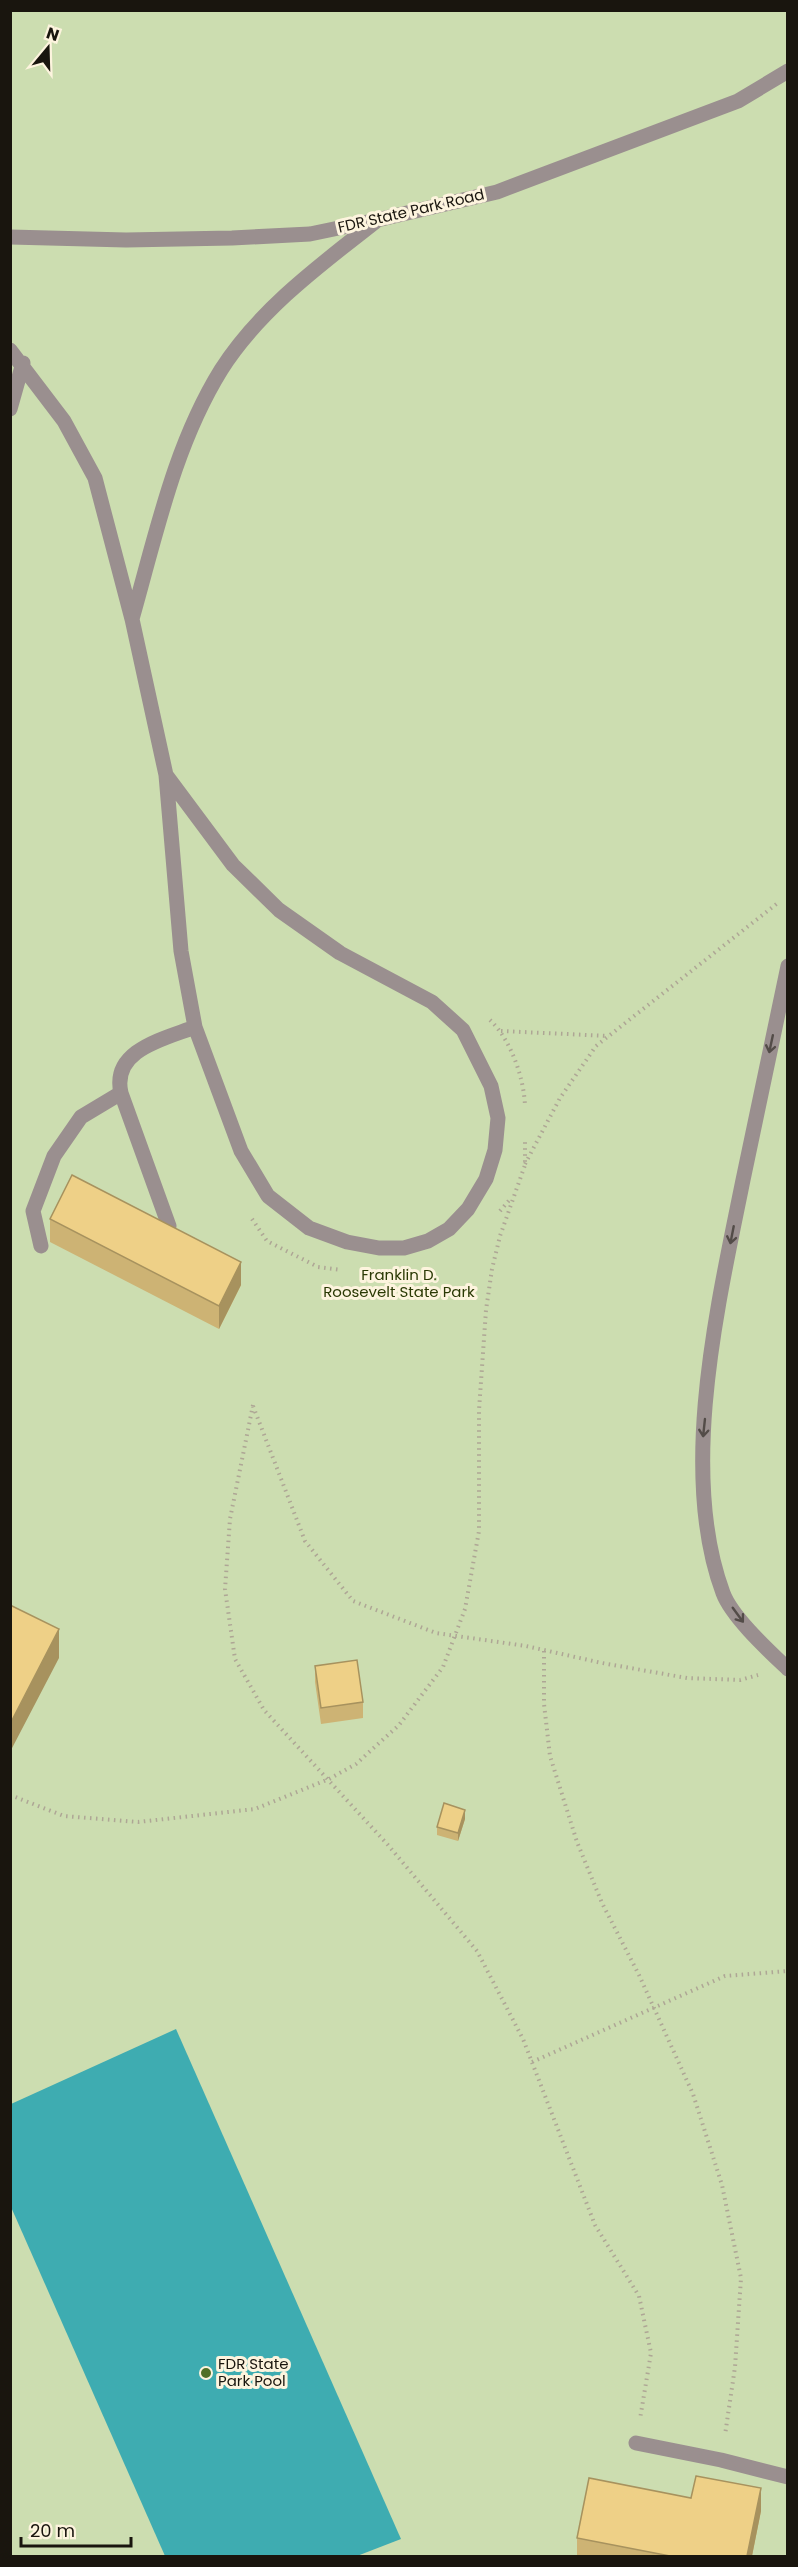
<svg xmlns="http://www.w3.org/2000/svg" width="798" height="2567" viewBox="0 0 798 2567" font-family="Poppins,sans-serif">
  <rect width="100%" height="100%" fill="#f0e7d1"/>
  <path fill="#ccddb0" d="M11,11h776v2545h-776z"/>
  <path fill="#3eacb1" d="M176,2029l225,510 -44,17h-192l-154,-349v-103z"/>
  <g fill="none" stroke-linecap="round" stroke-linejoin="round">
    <path stroke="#aea695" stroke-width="4" stroke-dasharray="1.5 4.5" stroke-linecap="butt" d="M490,1020c21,20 34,58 35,86
      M501,1031l108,5
      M525,1164l35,-66 36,-52 183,-144
      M500,1211l11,-13
      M252,1219l15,22 51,26 23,3
      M253,1405l-23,114 -5,70 10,70 29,51 124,135 89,106 46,88 72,186 44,71 12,57 -11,66
      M253,1406l52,135 48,60 83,32 90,13 76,17 85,15 53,2 18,-5
      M544,1651v53l6,52 27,86 25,61 37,72 54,119 29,91 19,93 -6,89 -10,68
      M10,1795l54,21 74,6 117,-13 74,-30 27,-15 43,-39 44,-58 22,-58 14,-78v-121l7,-100 6,-41 8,-33 25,-71v-25
      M532,2062l193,-86 63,-5"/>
    <path stroke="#9a8f8f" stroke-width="15" d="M10,237l116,3 106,-2 78,-4 67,-14 120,-28 241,-91 50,-30
      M10,350l54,71 31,57 37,141 34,156
      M10,409l13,-46
      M132,619c24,-84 42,-173 89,-249 38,-60 99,-105 154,-148
      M166,775l67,90 46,45 61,43 92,49 31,28 28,56 7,32 -3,32 -9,29 -18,30 -19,20 -21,12 -24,7h-25l-32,-6 -38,-14 -41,-32 -27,-45 -46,-124 -14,-76z
      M788,966c-15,72 -30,143 -45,214 -25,124 -65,292 -20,413 9,24 45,57 65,76
      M169,1226l-48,-133c-10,-43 43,-54 74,-66
      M41,1246l-8,-35 21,-55 27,-39 40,-24
      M636,2443l85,17 67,17"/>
  </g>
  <path fill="#cdb374" d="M50,1219l191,66 -22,44 -169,-87z
    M315,1666l48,36v16l-42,6 -6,-42z
    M465,1819l-7,22 -21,-6v-8z
    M761,2511l-9,45h-175v-18z"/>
  <path fill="#a7925e" d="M241,1262v23l-22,44v-23z
    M59,1629v29l-49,94v-28z
    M465,1810v9l-7,22v-8z
    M761,2488v23l-9,45h-5z"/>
  <path fill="#eed087" stroke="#a7925e" stroke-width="1.5" d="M72,1175l169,87 -22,44 -169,-87z
    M10,1605l49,24 -49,95z
    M357,1660l6,42 -42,6 -6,-42z
    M444,1803l21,7 -7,23 -21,-6z
    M696,2476l65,12 -14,68h-77l-93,-18 12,-60 102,20z"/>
  <defs><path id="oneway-shaft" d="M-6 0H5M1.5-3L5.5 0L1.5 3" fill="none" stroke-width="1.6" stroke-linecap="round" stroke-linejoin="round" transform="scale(1.5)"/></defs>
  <g stroke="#534c48">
    <use href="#oneway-shaft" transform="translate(771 1044) rotate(102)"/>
    <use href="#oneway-shaft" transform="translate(732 1235) rotate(101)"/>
    <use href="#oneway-shaft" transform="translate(704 1428) rotate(96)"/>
    <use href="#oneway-shaft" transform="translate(738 1615) rotate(54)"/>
  </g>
  <circle fill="#517026" stroke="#fdf4de" stroke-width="2" cx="206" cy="2373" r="6"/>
  <g text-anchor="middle" stroke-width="6" stroke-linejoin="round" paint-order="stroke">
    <g font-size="15" fill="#19150e" stroke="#fdf4de">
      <text transform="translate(411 211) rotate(-13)" y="5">FDR State Park Road</text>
    </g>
    <g font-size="15" fill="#2a3904" stroke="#fdf4de">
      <text x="399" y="1280">Franklin D.<tspan x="399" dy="17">Roosevelt State Park</tspan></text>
    </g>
    <g font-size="15" fill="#19150e" stroke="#fdf4de" text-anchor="start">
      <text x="218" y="2369">FDR State<tspan x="218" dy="17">Park Pool</tspan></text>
    </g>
  </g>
  <rect width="798" height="2567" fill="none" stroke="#19150e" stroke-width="24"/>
  <g transform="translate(48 48) rotate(19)" stroke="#fdf4de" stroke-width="4.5" paint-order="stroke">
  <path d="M0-4.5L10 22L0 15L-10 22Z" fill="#19150e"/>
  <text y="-9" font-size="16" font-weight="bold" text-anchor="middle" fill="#19150e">N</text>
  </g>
  <path d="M21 2537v9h110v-9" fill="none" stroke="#19150e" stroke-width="3"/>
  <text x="30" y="2537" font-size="18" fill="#19150e" stroke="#fdf4de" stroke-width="4.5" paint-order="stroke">20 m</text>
</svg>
